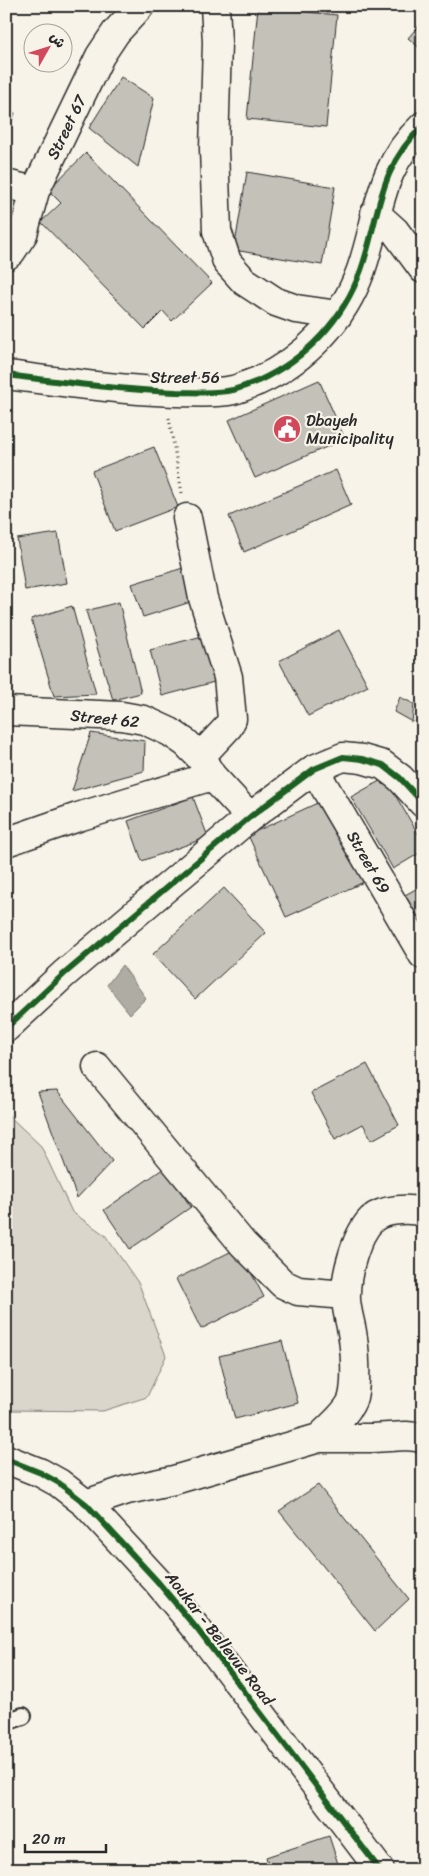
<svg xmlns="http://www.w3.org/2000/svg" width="429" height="1876" viewBox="0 0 429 1876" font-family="Sriracha,'Playpen Sans Arabic',sans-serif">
  <rect width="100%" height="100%" fill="#f7f3e8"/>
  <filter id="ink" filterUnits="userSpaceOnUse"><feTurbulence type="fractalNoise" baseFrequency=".02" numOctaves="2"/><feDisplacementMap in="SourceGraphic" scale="10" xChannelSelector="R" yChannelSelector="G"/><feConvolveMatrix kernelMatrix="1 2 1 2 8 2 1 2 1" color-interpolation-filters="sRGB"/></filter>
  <g filter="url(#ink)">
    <path fill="#dad6cc" stroke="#82807c" d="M6,1113l35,33 31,66 33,23 34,49 27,72 -19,41 -44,14 -97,-1z"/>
    <path fill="#afaca4" stroke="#7a7874" d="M122,965l24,33 -16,16 -23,-29z"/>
    <path fill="#c4c1b9" stroke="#2b2b2b" d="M258,7l79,8 -11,112 -79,-8z
      M423,21v30l-15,-13z
      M121,77l33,21 -16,69 -49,-39z
      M6,110l9,3 -9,27z
      M86,153l126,130 -40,38 -9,-10 -18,18 -104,-107 20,-19 -13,-13z
      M247,172l88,15 -13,78 -88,-15z
      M319,380l26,59 -90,39 -26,-58z
      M154,447l24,60 -63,24 -23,-60z
      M336,470l15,35 -107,47 -15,-36z
      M58,533l9,50 -42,7 -8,-51z
      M183,568l11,33 -51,16 -11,-33z
      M119,602l22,91 -28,7 -27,-89z
      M72,606l24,88 -42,2 -23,-77z
      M339,630l29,56 -60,30 -29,-55z
      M206,635l12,46 -56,15 -12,-46z
      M400,697l14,7 -2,18 -18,-10z
      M91,733l54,8 -1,30 -72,20z
      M385,778l38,64v9l-30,18 -42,-72z
      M193,797l15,40 -66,24 -14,-40z
      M326,799l38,83 -78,35 -38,-82z
      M423,885v41l-18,-31z
      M224,888l42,45 -71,66 -42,-45z
      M367,1064l32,61 -27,15 -9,-16 -28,15 -24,-46z
      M57,1091l55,70 -35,37 -39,-106z
      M164,1168l27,39 -61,42 -26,-39z
      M238,1248l26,49 -63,32 -25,-50z
      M282,1341l16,62 -63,16 -16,-63z
      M318,1485l91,114 -34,32 -96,-120z
      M329,1836l11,34h-70l-4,-13z"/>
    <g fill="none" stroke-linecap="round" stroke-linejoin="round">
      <defs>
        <path id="service" d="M6,1722l17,-6"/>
        <path id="minor" d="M215,6l2,36 -3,107 3,82 10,31 17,19 32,21 20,7 42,6
          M6,184l29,7
          M375,213l20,18 28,38
          M6,256l5,-4 12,-18 12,-43 65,-135 16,-24 24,-26
          M6,375c57,7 113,15 170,17 19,0 39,2 57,-2 8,-2 17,-6 25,-9 48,-22 85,-61 103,-111 19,-54 16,-101 62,-144
          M187,518l16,80 25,79 4,42 -4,8 -28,30
          M6,711l116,5 22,4 26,12 16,11 14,14 12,19 38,41
          M314,769l109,186
          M6,842l72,-25 134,-41
          M6,1028l58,-54 186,-157 64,-48 29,-12 19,2 21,6 17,13 23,25
          M97,1067l146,177 40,40 15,7 47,4
          M319,1438c10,-10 31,-27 34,-41 4,-17 2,-48 -1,-65 -2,-12 -7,-26 -6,-38 0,-21 10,-59 26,-75 11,-10 37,-11 51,-7
          M86,1504l41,-14 47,-10 145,-42h53l34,-2 11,1 6,2"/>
        <path id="tertiary" d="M6,1459l35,14 18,10 27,21 71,77 40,48 183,241"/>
      </defs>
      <use href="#service" stroke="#2b2b2b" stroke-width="20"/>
      <use href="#minor" stroke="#2b2b2b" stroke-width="31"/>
      <use href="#tertiary" stroke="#2b2b2b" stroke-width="31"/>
      <path stroke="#2b2b2b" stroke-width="3" stroke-dasharray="1 4" stroke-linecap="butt" d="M169,418l13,75"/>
      <use href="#service" stroke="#f7f3e8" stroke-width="16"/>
      <use href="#minor" stroke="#f7f3e8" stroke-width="28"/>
      <use href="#tertiary" stroke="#f7f3e8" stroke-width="28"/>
      <defs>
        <path id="cycleway" d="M6,375c57,7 113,15 170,17 19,0 39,2 57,-2 8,-2 17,-6 25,-9 48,-22 85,-61 103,-111 19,-54 16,-101 62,-144
          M6,1028l58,-54 186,-157 64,-48 29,-12 19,2 21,6 17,13 23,25
          M6,1459l35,14 18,10 27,21 71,77 40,48 183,241"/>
      </defs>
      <use href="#cycleway" stroke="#f7f3e8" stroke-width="9"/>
      <use href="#cycleway" stroke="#1b5e20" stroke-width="6"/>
    </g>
  </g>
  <defs>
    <symbol id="civic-disc" viewBox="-11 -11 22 22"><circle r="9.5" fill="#d1495b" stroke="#f7f3e8"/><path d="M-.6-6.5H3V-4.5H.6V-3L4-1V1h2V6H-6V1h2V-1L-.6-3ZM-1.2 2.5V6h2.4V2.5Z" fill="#fff"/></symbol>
  </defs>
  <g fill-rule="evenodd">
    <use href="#civic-disc" x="271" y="413" width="32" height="32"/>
  </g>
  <g text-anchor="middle" stroke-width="4.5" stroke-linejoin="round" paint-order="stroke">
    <g font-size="16" fill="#2b2b2b" stroke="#f7f3e8">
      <text transform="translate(66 127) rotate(-64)" y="6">Street 67</text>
      <text x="185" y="383">Street 56</text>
      <text transform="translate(105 718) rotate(6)" y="6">Street 62</text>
      <text transform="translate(369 862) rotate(60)" y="6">Street 69</text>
      <text transform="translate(220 1638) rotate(52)" y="6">Aoukar - Bellevue Road</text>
    </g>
    <g font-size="16" fill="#2b2b2b" stroke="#f7f3e8" text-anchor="start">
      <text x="306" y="426">Dbayeh<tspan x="306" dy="18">Municipality</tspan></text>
    </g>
  </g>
  <rect width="429" height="1876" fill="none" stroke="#f7f3e8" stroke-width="25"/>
  <rect x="12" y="12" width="404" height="1851" fill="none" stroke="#2b2b2b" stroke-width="2" filter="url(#ink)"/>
  <g transform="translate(48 48) rotate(51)"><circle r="24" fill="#f7f3e8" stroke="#a5a39c"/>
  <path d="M0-4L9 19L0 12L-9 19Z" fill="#d1495b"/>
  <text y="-8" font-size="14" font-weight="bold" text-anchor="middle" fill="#2b2b2b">ش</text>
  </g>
  <path d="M25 1844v8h81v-8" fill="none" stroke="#2b2b2b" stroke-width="2.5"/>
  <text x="32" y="1844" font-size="15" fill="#2b2b2b" stroke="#f7f3e8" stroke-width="4" paint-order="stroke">20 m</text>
</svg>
